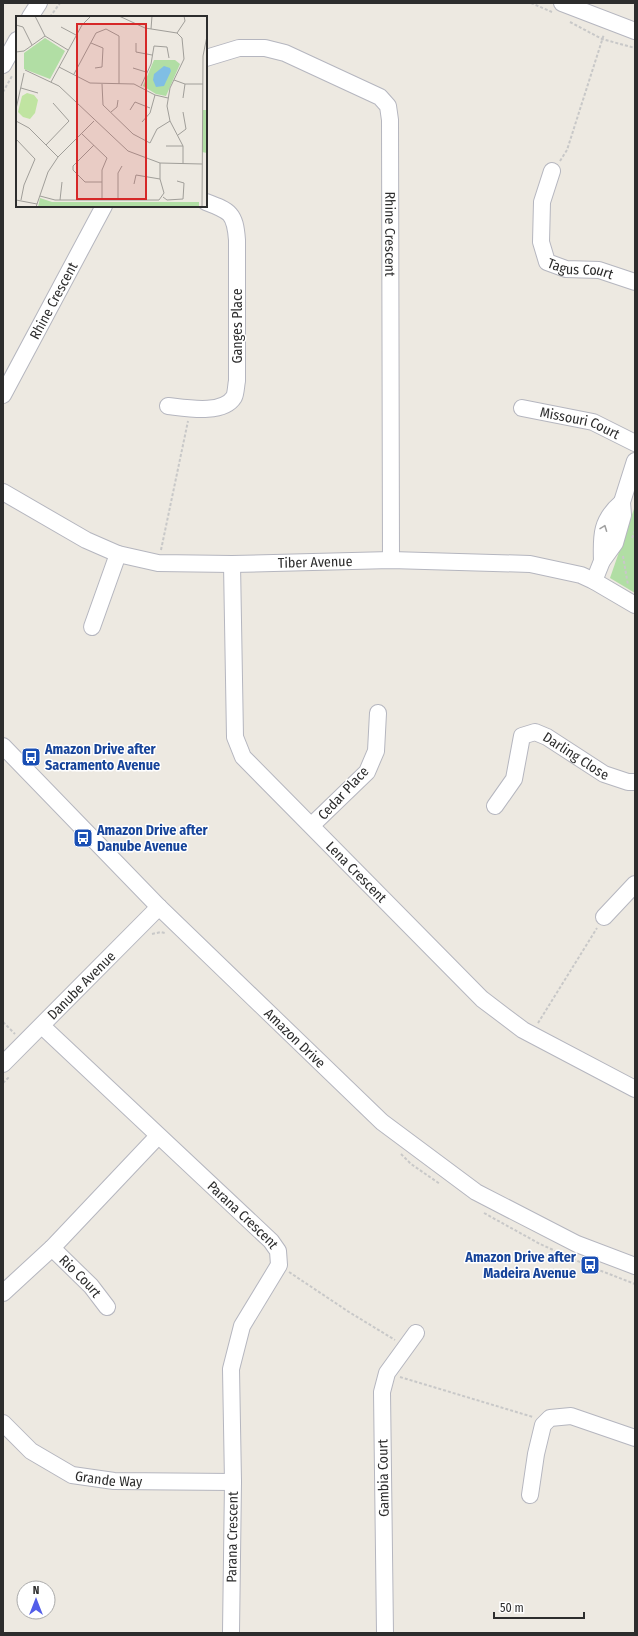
<svg xmlns="http://www.w3.org/2000/svg" width="638" height="1636" viewBox="0 0 638 1636" font-family="'Fira Sans Condensed',sans-serif">
  <rect width="100%" height="100%" fill="#ede9e1"/>
  <path fill="#b1dea4" d="M635,506v87l-25,-15z"/>
  <g fill="none" stroke-linecap="round" stroke-linejoin="round">
    <defs>
      <g id="minor">
        <path d="M562,3l73,28"/>
        <path d="M30,17l9,-14"/>
        <path id="s1" d="M206,58l33,-10h26l20,5 95,44 8,9 2,14 1,440"/>
        <path d="M3,65l14,-25"/>
        <path id="s2" d="M552,171l-10,31 -1,40 6,20 19,7 33,1 36,12"/>
        <path id="s3" d="M3,395l101,-189"/>
        <path d="M168,406c18,2 55,9 66,-9 2,-4 2,-12 3,-16v-141c-2,-27 -7,-29 -31,-38"/>
        <path id="s4" d="M522,408l71,14 42,21"/>
        <path id="s5" d="M3,492l83,48 32,14 40,9 74,1 159,-4 139,4 51,11 13,6 41,24"/>
        <path d="M602,561c-1,-26 -1,-41 20,-59"/>
        <path id="s6" d="M232,564l3,173 8,20 239,242 41,31 112,59"/>
        <path d="M594,581l8,-20 13,-18 8,-28 -1,-13 13,-41"/>
        <path d="M92,627l26,-73"/>
        <path id="s7" d="M3,746l156,161 223,215 94,70 101,52 58,22"/>
        <path id="s8" d="M495,806l19,-27 8,-43 13,-4 12,5 57,37 24,8h7"/>
        <path d="M312,825l55,-53 9,-21 2,-38"/>
        <path d="M604,917l31,-33"/>
        <path id="s9" d="M42,1026l229,215 7,10 1,14 -37,61 -11,43 2,113 -2,151"/>
        <path id="s10" d="M3,1064l156,-157"/>
        <path id="s11" d="M52,1248l39,38 16,21"/>
        <path d="M3,1293l49,-45 106,-112"/>
        <path id="s12" d="M3,1423l28,28 41,24 42,6 119,1"/>
        <path d="M530,1495l6,-41 7,-29 7,-7 21,-2 64,22"/>
        <path d="M385,1633l-3,-241 5,-19 29,-40"/>
      </g>
    </defs>
    <use href="#minor" stroke="#b5b6bf" stroke-width="18"/>
    <path stroke="#c8c8c8" stroke-width="2" stroke-dasharray="3 2" stroke-linecap="butt" d="M531,3l21,9
      M50,17l10,-14
      M570,22l32,17 33,9
      M3,92l9,-16
      M560,161l7,-11 37,-116
      M632,538l3,-7
      M161,550l27,-129
      M623,556l5,29
      M152,934l9,-2 4,1
      M3,1022l12,12
      M538,1023l59,-95
      M3,1083l6,-6
      M401,1154l10,10 29,20
      M484,1213l56,31 51,23 44,17
      M289,1272l60,40 46,28
      M400,1377l133,40"/>
    <use href="#minor" stroke="#fff" stroke-width="16"/>
  </g>
  <defs><path id="oneway-chevron" d="M-2-3.5L2.5 0L-2 3.5" fill="none" stroke-width="1.6" stroke-linecap="round" stroke-linejoin="round"/></defs>
  <use stroke="#a0a0a0" href="#oneway-chevron" transform="translate(604 528) rotate(-69)"/>
  <defs>
    <symbol id="bus-square" viewBox="-11 -11 22 22"><rect x="-9" y="-9" width="18" height="18" rx="4" fill="#1a4fb4" stroke="#fff"/><path d="M-5-6H5V4H4V6H2V4H-2V6H-4V4H-5ZM-3.5-4V0h7V-4ZM-3.5 1.2v1.5H-2V1.2ZM2 1.2v1.5H3.5V1.2Z" fill="#fff"/></symbol>
  </defs>
  <g fill-rule="evenodd">
    <use href="#bus-square" x="20" y="746" width="22" height="22"/>
    <use href="#bus-square" x="72" y="827" width="22" height="22"/>
    <use href="#bus-square" x="579" y="1254" width="22" height="22"/>
  </g>
  <g text-anchor="middle" stroke-width="3" stroke-linejoin="round" paint-order="stroke">
    <g font-size="14" fill="#2d2d2d" stroke="#fff">
      <text dy="5" stroke="none"><textPath href="#s1" startOffset="326">Rhine Crescent</textPath></text>
      <text dy="5" stroke="none"><textPath href="#s2" startOffset="128">Tagus Court</textPath></text>
      <text dy="5" stroke="none"><textPath href="#s3" startOffset="107">Rhine Crescent</textPath></text>
      <text transform="translate(237 326) rotate(-90)" y="5">Ganges Place</text>
      <text dy="5" stroke="none"><textPath href="#s4" startOffset="60">Missouri Court</textPath></text>
      <text dy="5" stroke="none"><textPath href="#s5" startOffset="329">Tiber Avenue</textPath></text>
      <text dy="5" stroke="none"><textPath href="#s8" startOffset="138">Darling Close</textPath></text>
      <text transform="translate(343 793) rotate(-47)" y="5">Cedar Place</text>
      <text dy="5" stroke="none"><textPath href="#s6" startOffset="356">Lena Crescent</textPath></text>
      <text dy="5" stroke="none"><textPath href="#s10" startOffset="111">Danube Avenue</textPath></text>
      <text dy="5" stroke="none"><textPath href="#s7" startOffset="413">Amazon Drive</textPath></text>
      <text dy="5" stroke="none"><textPath href="#s9" startOffset="276">Parana Crescent</textPath></text>
      <text dy="5" stroke="none"><textPath href="#s11" startOffset="40">Rio Court</textPath></text>
      <text dy="5" stroke="none"><textPath href="#s12" startOffset="124">Grande Way</textPath></text>
      <text transform="translate(383 1478) rotate(-91)" y="5">Gambia Court</text>
      <text transform="translate(232 1537) rotate(-89)" y="5">Parana Crescent</text>
    </g>
    <g font-size="14" font-weight="bold" fill="#164399" stroke="#fff" text-anchor="start">
      <text x="45" y="754">Amazon Drive after<tspan x="45" dy="16">Sacramento Avenue</tspan></text>
      <text x="97" y="835">Amazon Drive after<tspan x="97" dy="16">Danube Avenue</tspan></text>
      <text x="576" y="1262" text-anchor="end">Amazon Drive after<tspan x="576" dy="16">Madeira Avenue</tspan></text>
    </g>
  </g>
  <g transform="translate(16 16)">
    <rect width="191" height="191" fill="#ede9e1"/>
    <path d="M29,22l20,13 -15,28 -26,-10v-16zM138,44h21l5,4 -14,32 -10,-2 -13,-8zM187,94h4v43l-5,-1zM24,182l12,4h147v5h-161z" fill="#b1dea4"/>
    <path d="M11,77l7,2 4,5 -3,13 -5,6 -7,-2 -5,-5 4,-16z" fill="#c0e4a1"/>
    <path d="M148,50l6,2 1,3 -7,15 -8,1 -3,-7 1,-6z" fill="#80bee4"/>
    <path fill="none" stroke="#a09e99" stroke-width="1" d="M19,0l10,20 23,14M103,0l26,12 32,5 5,5 2,21 -14,29 -3,18 3,15 13,25v18M0,9l7,2 9,18M45,11l15,8M135,13l1,-13M161,17l8,-12 -1,-5M75,27l12,5 -1,19 -7,1M120,27v9l16,3M0,36l8,-1 21,-15M43,51l31,16 44,1 21,11 13,3M117,52l13,4M9,54l34,16 69,65 32,12 42,1M58,58l22,-41 10,-4 13,7v48M158,64l11,4h18M35,66l31,-57 9,-9M86,68l1,21 30,29 17,9 7,-14 13,-8M125,70l10,-22 3,-18 13,1 2,11M5,72l17,5M167,82l2,-14M0,93l8,-36M114,94l5,-8 15,6M95,96l6,-5 1,-7M0,105l13,7 29,29M126,106l8,-9 5,-18M66,118l25,24 -5,12v30M162,119l8,-6 -3,-17M0,123l19,20 -11,26 -3,15M30,129l23,-24 -16,-18M78,129l-21,21v4l12,12h17M150,130h17M118,168l2,-9 24,4M24,180l15,4h104l5,-7 -4,-14v-16M147,181l4,3 16,-1 1,-16 -7,-2M0,184l21,4M44,184l2,-18M102,184v-27l4,-7M20,191l12,-35 10,-15 36,-36M186,191l1,-151 4,-20"/>
    <path fill="#d62828" fill-opacity="0.15" stroke="#d62828" stroke-width="2" d="M61,8h69v175h-69z"/>
    <rect width="191" height="191" fill="none" stroke="#2d2d2d" stroke-width="2"/>
  </g>
  <rect width="638" height="1636" fill="none" stroke="#2d2d2d" stroke-width="8"/>
  <g transform="translate(36 1600)"><circle r="19" fill="#ffffff" stroke="#ababab"/>
  <path d="M0-3L7 15L0 10L-7 15Z" fill="#535ee9"/>
  <text y="-6" font-size="11" font-weight="bold" text-anchor="middle" fill="#2d2d2d">N</text>
  </g>
  <path d="M494 1612v6h90v-6" fill="none" stroke="#2d2d2d" stroke-width="2"/>
  <text x="500" y="1612" font-size="12" fill="#2d2d2d" stroke="#ffffff" stroke-width="3" paint-order="stroke">50 m</text>
</svg>
